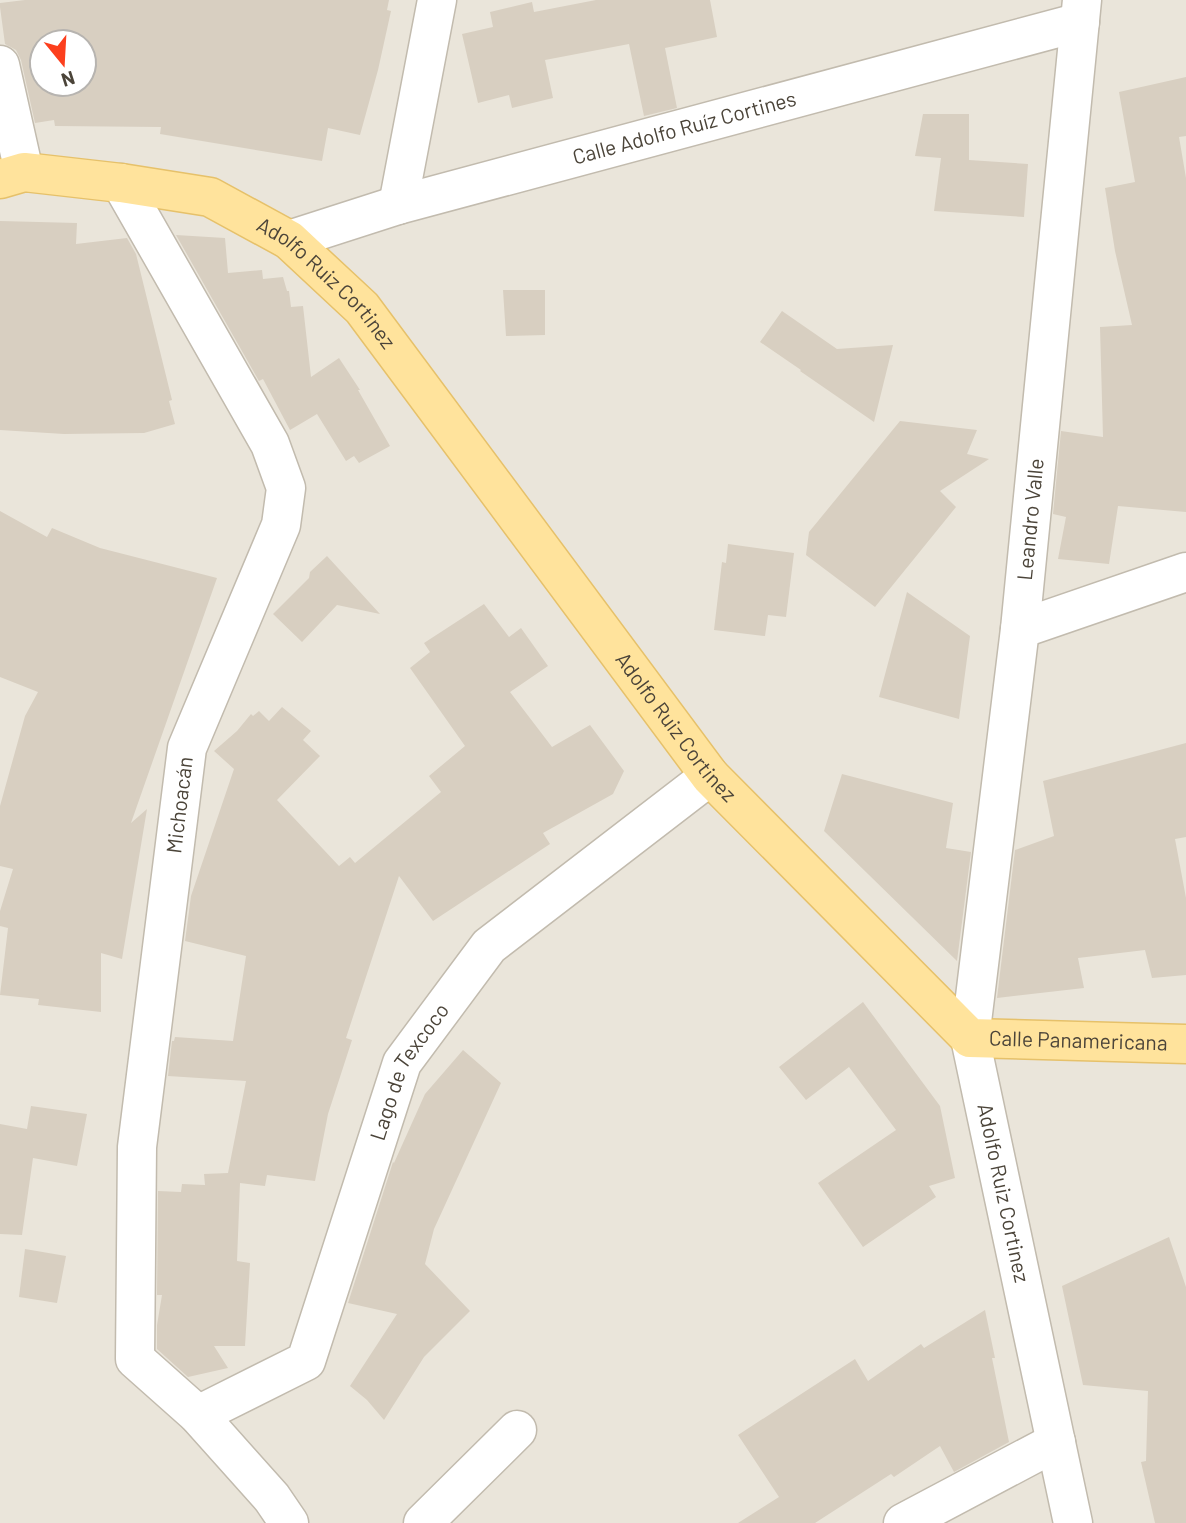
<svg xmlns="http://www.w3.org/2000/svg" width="1186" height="1523" viewBox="0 0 1186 1523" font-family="Barlow,sans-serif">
  <rect width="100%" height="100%" fill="#f6f3ec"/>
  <path fill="#eae5da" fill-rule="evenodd" d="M0,0h1186v1523h-1186zM42,42h42v42h-42z"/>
  <path fill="#d8cfc1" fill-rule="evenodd" d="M25,0h364l-2,10 4,1 -13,59 -18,65 -32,-7 -6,33 -162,-27 1,-7 -106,-1 -1,-6 -19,3 -14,-63 -5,-10 -11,-6 -5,-37v-4zM42,42h42v42h-42z
    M596,0h114l7,37 -52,11 12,60 -33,8 -15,-72 -84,16 8,38 -41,10 -3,-13 -31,8 -16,-69 31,-7 -3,-15 42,-10 2,10z
    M1186,77v59l-7,1 7,41v334l-68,-6 -9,58 -51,-5 8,-42 -13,-3 8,-83 42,6 -3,-110 32,-2 -17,-74 -10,-63 30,-6 -16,-90z
    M923,114h46v46l59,4 -4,53 -90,-6 7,-53 -26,-2z
    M0,221l77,2 -1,21 51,-6 9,16 36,146 -3,1 6,23 -31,9 -80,1 -64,-4z
    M176,235l49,3 3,35 34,-3 1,9 20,-2 4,14h2l2,16 12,-1 8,71 28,-19 21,32h-2l32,56 -31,17 -5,-7 -8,5 -29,-47 -27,16 -27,-51 -4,2z
    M503,290h42v45l-39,1z
    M782,311l55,38 56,-4 -19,77 -74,-51 1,-1 -41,-28z
    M900,421l77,9 -10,24 22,5 -49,32 16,16 -81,100 -69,-52 3,-23z
    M0,511l47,26 5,-9 48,20 117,30 -86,245 16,-14 -25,150 -21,-6v59l-63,-7 1,-6 -39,-4 8,-67 -8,-2v-15l13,-42 -13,-3v-60l25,-90 13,-24 -38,-15z
    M728,544l66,9 -8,64 -18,-2 -3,21 -51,-6 8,-68 4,1z
    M327,556l53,58 -43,-9 -35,37 -29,-28 36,-36 1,-6z
    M907,592l63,44 -11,83 -80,-22z
    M484,604l25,33 12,-9 27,38 -38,26 42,55 38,-22 34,46 -11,23 -70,39 7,11 -117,77 -34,-45 -53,162 6,2 -24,74 -13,67 -48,-6 -2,11 -25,-3 -3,78 13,2 -5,83h-31l14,22 -40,9 -31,-28v-24l5,-30h-5l1,-104 23,1 1,-8 23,1 -1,-11 24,-1 18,-92 -78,-5 4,-35h2l1,-4 58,4 13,-85 -61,-15 6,-45 43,-127 -20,-18 23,-20 14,-17 2,2 6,-5 10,10 13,-14 29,24 -8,9 17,16 -43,44 62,66 11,-9 5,6 86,-71 -12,-16 36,-30 -55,-78 20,-16 -6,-9z
    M1186,743v94l-11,2 11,59v77l-34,3 -7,-28 -67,8 6,30 -87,10 18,-148 39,-14 -11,-55z
    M842,774l111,29 -7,45 25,4 -14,109 -133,-130z
    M863,1002l77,104 15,72 -26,8 7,11 -73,50 -45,-64 78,-53 -47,-63 -43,33 -27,-33z
    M463,1050l38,33 -67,146 -9,35 45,47 -46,46 -40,63 -17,-20 -17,-14 47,-72 -49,-11 45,-141 1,1 31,-69z
    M31,1106l56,8 -10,52 -44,-8 -11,77 -22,-1v-110l27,5z
    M1169,1237l17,50v236h-31l-14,-61 5,-1 2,-70 -65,-6 -21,-99z
    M25,1249l41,7 -9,47 -38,-6z
    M985,1310l10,48h-3l17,84 -55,30 -14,-26 -46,31 -3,-3 -76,49h-77l41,-26 -41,-62 117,-76 13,22 53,-37 3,4z"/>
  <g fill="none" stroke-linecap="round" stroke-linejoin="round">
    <defs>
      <g id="minor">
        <path d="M0,65l24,107"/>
        <path d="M121,183l149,261 16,44 -5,37 -94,223 -50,399 -2,212 63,56 74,83 17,25"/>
        <path d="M398,205l39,-205"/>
        <path id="s1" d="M289,240l109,-35 682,-183"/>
        <path d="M1020,629l166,-57"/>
        <path id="s2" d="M198,1415l108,-54 96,-298 87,-117 221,-170"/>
        <path d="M423,1523l94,-93"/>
        <path d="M903,1523l153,-81"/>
        <path id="s3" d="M1073,1523l-103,-485 50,-409 62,-629"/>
      </g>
      <g id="major">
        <path id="s4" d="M0,179l24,-7 97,11 89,14 79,43 73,68 348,468 260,262 216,6"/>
      </g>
    </defs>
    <use href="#minor" stroke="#c2bbae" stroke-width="41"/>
    <use href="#major" stroke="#e6c16a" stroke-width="41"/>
    <use href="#minor" stroke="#fff" stroke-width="38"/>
    <use href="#major" stroke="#ffe39c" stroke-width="38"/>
  </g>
  <g text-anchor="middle" stroke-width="5" stroke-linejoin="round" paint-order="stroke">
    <g font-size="21" fill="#4b4439" stroke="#fff">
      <text dy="7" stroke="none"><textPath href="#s1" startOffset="411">Calle Adolfo Ruíz Cortines</textPath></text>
      <text dy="7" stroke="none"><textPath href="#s4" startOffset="359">Adolfo Ruiz Cortinez</textPath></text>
      <text dy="7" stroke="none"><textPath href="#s3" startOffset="1018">Leandro Valle</textPath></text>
      <text dy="7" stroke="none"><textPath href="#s4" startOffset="926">Adolfo Ruiz Cortinez</textPath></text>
      <text transform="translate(180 805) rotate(-83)" y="7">Michoacán</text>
      <text dy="7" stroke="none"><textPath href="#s4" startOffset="1463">Calle Panamericana</textPath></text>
      <text dy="7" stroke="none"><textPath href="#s2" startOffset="429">Lago de Texcoco</textPath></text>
      <text transform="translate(1003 1193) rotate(78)" y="7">Adolfo Ruiz Cortinez</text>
    </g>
  </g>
  <g transform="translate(63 63) rotate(162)"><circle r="33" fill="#ffffff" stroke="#b7b4b0" stroke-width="2"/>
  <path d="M0-5L12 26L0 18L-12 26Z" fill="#fc3f1d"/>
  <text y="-10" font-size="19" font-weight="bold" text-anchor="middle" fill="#4b4439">N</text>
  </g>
</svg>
